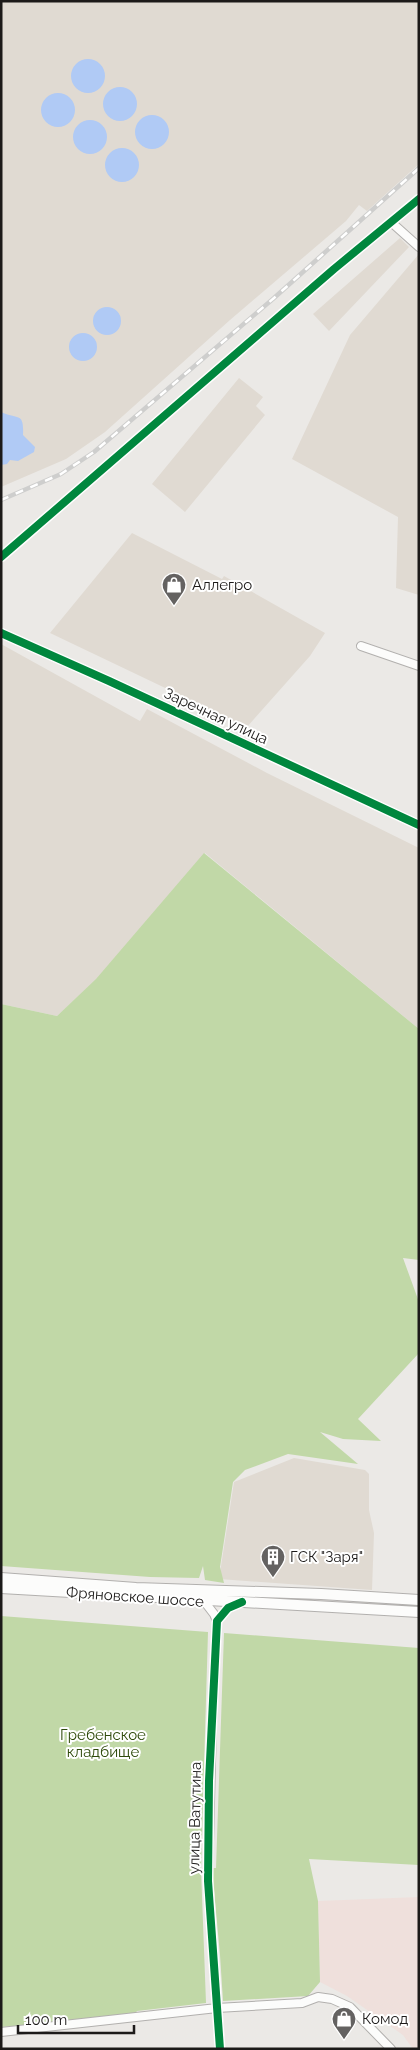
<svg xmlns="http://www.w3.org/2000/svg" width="420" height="2050" viewBox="0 0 420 2050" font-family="Raleway,sans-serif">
  <rect width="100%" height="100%" fill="#ebe9e6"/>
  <path fill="#efe0dc" d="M419,1897v152h-6l-10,-14 -56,-39 -27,-14 -2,-81z"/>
  <path fill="#e0dad2" d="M1,1h418v163l-52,47 -8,-6 -13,16 -116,99 -125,112 -39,27 -65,28z
    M400,238l9,9 -80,84 -16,-17z
    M419,254v341l-23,-7 2,-71 -106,-58 58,-124z
    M239,378l24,19 -7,9 9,9 -80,97 -33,-28z
    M132,533l90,46 2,-3 101,57 -15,23 -63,71 -197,-94z
    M1,644l139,77 7,-12 120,64 152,75v181l-214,-176 -109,127 -39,36 -56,-12z
    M294,1458l71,12 4,4v36l5,23 -2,57 -153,-11 15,-97z"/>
  <path fill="#c1d8a7" d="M204,853l215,176v231l-16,-2 16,44v51l-61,66 23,22 -38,-2 -23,-7 38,32 -70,-10 -43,16 -12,12 -13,85 4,16 -19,-3 -2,-14 -4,12 -49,-1 -149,-11v-562l56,12 39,-37z
    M1,1616l207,16 -7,237 5,134 -69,8 -3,4 -117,12 -1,-1 -15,1z
    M224,1633l195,15v217l-110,-6 9,42 2,81 -12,14 -85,5 -3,-46 -8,-87h4z"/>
  <path fill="#b0caf5" d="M71 76a17 17 0 1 1 34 0a17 17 0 1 1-34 0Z
    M103 104a17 17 0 1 1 34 0a17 17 0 1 1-34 0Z
    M41 110a17 17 0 1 1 34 0a17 17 0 1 1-34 0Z
    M135 132a17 17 0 1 1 34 0a17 17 0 1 1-34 0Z
    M73 137a17 17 0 1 1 34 0a17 17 0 1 1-34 0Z
    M105 165a17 17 0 1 1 34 0a17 17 0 1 1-34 0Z
    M93 321a14 14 0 1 1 28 0a14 14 0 1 1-28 0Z
    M69 347a14 14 0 1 1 28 0a14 14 0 1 1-28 0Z
    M1,412c18,8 23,0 22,23l12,12 -1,5 -16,9 -8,-1 -3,4 -6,1z"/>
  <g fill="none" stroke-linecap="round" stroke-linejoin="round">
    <defs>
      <path id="minor" d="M391,222l28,25
        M1,557l333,-288 85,-70
        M1,633l108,48 310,144
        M361,646l58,20
        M204,1601l10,13 3,7
        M1,2032l216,-24 85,-5 16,-6 14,2 18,8 41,42
        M220,2049l-12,-168 4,-157 5,-103 11,-13 11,-5"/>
      <path id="major" d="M1,1578l135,10 185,6 98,6
        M1,1588l418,24"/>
    </defs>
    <use href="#minor" stroke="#b2b0ae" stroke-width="10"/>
    <use href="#major" stroke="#b2b0ae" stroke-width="12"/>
    <use href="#minor" stroke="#fcfcfb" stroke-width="8"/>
    <use href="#major" stroke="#fcfcfb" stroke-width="10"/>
    <defs>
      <path id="rail" d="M1,500l60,-26 33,-22 180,-154 145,-130"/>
    </defs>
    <use href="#rail" stroke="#cececd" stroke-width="4.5"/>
    <use href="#rail" stroke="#fff" stroke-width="2.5" stroke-dasharray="8" stroke-linecap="butt"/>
    <defs>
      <path id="cycleway" d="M1,557l333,-288 85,-70
        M1,633l108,48 310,144
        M220,2049l-12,-168 1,-100 8,-160 11,-13 14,-6"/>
    </defs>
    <use href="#cycleway" stroke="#fff" stroke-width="11"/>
    <use href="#cycleway" stroke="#00873e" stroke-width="8"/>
  </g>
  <defs>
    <symbol id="shop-pin" viewBox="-11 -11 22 30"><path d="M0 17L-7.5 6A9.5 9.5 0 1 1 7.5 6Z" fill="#646261" stroke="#fff"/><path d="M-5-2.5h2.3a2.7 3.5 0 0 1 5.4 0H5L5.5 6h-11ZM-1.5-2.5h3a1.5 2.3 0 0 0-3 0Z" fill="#fff"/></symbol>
    <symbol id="building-pin" viewBox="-11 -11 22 30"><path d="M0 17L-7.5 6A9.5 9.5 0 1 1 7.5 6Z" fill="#646261" stroke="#fff"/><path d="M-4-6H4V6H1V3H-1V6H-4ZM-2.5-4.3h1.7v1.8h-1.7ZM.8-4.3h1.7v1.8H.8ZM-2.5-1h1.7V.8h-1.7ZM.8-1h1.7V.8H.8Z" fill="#fff"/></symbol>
  </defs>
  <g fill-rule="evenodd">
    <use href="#shop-pin" x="160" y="571" width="28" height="38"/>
    <use href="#building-pin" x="259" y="1543" width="28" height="38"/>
    <use href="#shop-pin" x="330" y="2005" width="28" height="38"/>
  </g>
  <g text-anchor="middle" stroke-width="4" stroke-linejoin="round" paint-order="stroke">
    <g font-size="15" fill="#1c1a19" stroke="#fff" text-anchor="start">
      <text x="192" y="590">Аллегро</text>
      <text x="290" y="1562">ГСК "Заря"</text>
      <text x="362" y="2024">Комод</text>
    </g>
    <g font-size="15" fill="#1c1a19" stroke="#fff">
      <text transform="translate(216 716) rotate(25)" y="5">Заречная улица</text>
      <text transform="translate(135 1597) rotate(4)" y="5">Фряновское шоссе</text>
      <text transform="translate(195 1818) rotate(-89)" y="5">улица Ватутина</text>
    </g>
    <g font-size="15" fill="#2e4a0a" stroke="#fff">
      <text x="103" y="1740">Гребенское<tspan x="103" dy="17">кладбище</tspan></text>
    </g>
  </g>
  <rect width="420" height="2050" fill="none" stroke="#1c1a19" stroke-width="5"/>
  <path d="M18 2025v8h116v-8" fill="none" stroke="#1c1a19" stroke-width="2.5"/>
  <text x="25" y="2025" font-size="15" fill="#1c1a19" stroke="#ffffff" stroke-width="4" paint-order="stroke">100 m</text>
</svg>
